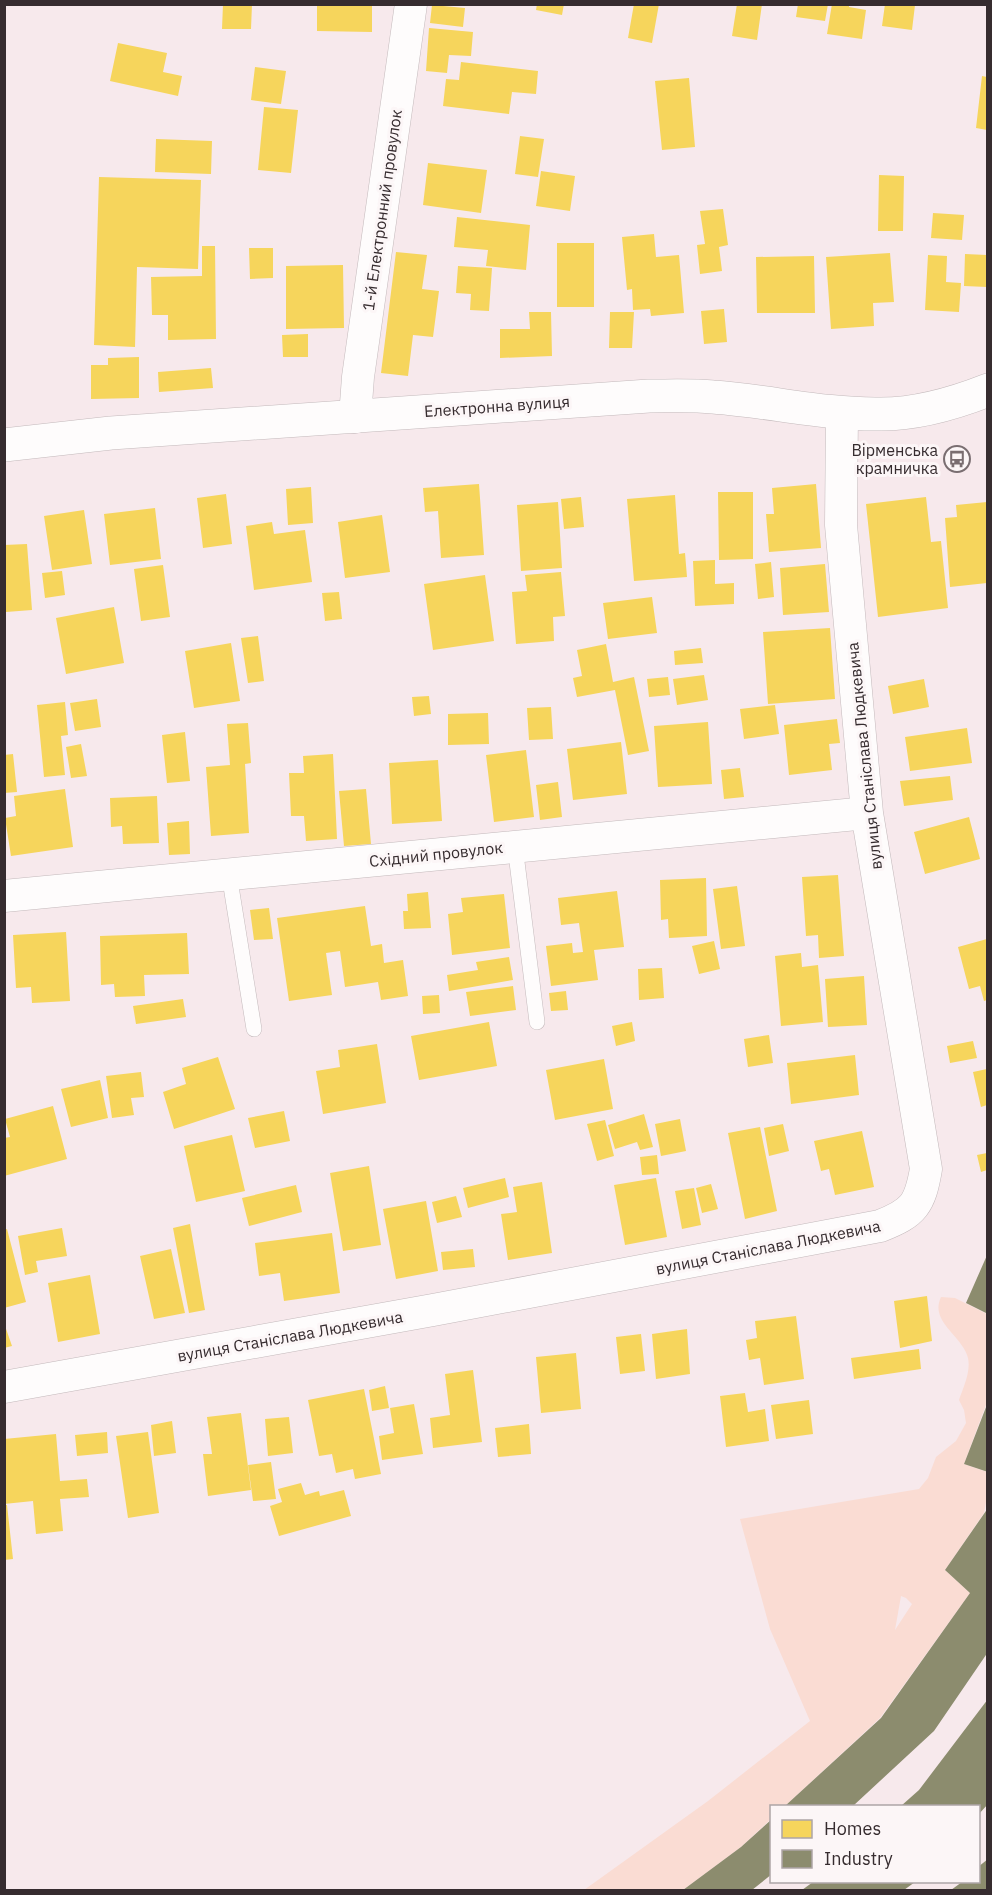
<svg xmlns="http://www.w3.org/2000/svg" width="992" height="1895" viewBox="0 0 992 1895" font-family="'IBM Plex Sans',sans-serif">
  <rect width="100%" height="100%" fill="#f7e9ec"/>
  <path fill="#fadcd3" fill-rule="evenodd" d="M941,1297l14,1 32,16v88l-23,62 23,8v25l-3,16 -39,57 25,23 -90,125 -95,88h-13l-1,13 -30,28 -58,43h-99l124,-89 102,-80 -40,-92 -30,-110 179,-30 9,-11 8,-21 20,-16 10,-18 -2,-13 -5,-10c4,-12 12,-28 9,-42 -5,-22 -39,-36 -27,-61zM901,1596l5,2 6,6 -17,26z"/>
  <path fill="#f6d55c" d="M223,4h29l-1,25h-29z
    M317,4h55v28l-55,-1z
    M537,4h27l-2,11 -26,-5z
    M634,4h25l-7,39 -24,-5z
    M737,4h25l-5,36 -25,-4z
    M798,4h30l-3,17 -29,-4z
    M832,4h17v3l17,3 -4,29 -35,-5z
    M885,4l30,1 -3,25 -30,-4z
    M432,5l33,3 -2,19 -33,-4z
    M429,28l44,4 -2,24 -22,-1 -2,18 -21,-2z
    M118,43l49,10 -4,19 19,4 -4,20 -68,-15z
    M461,62l77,9 -2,23 -24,-2 -3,22 -66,-8 3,-27 13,1z
    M255,67l31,4 -5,33 -30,-4z
    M982,76l5,1v53l-11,-2z
    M689,78l6,69 -33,3 -7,-69z
    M264,107l34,3 -7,63 -33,-3z
    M520,136l24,3 -6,38 -23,-3z
    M156,139l56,2 -1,33 -56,-2z
    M428,163l59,7 -6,43 -58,-8z
    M541,171l34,5 -5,35 -34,-5z
    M879,175l25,1 -1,55h-25z
    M99,177l102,3 -3,89 -61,-2 -2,80 -41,-2z
    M723,209l5,36 -9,2 3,24 -22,3 -3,-29 8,-1 -5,-33z
    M933,213l31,2 -2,25 -31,-2z
    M457,217l73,8 -4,45 -40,-4 2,-16 -34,-3z
    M654,234l2,23 23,-2 5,58 -33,3 -1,-7 -17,1 -1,-21 -5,1 -5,-53z
    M557,243h37v64h-37z
    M202,246h13l1,93 -48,1v-25h-16l-1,-38 51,-1z
    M249,248h24v30l-23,1z
    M396,252l31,3 -5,34 17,2 -6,46 -20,-2 -5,41 -27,-3z
    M890,253l4,49 -21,1 1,23 -43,3 -5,-72z
    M965,254l22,1v32l-23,-1z
    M928,255l19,1 -1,26 15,1 -2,29 -34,-2z
    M814,256l1,57h-58l-1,-56z
    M343,265l1,63 -58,1v-63z
    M458,266l34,2 -3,43 -19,-1 1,-16 -15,-1z
    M724,309l3,33 -23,2 -3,-33z
    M529,312h22l1,44 -52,2v-29h30z
    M610,312h24l-2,36h-23z
    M308,334v23h-25l-1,-22z
    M139,357v41l-48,1v-34h17v-7z
    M211,368l2,20 -54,4 -1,-20z
    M479,484l5,71 -43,3 -3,-47 -13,1 -2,-24z
    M816,484l5,64 -52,4 -3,-38h8l-2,-26z
    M311,487l2,36 -25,2 -2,-36z
    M718,492h35v67l-34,1z
    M226,494l6,50 -29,4 -6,-50z
    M675,495l4,59 6,-1 2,24 -53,4 -7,-82z
    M581,497l3,30 -20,2 -3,-30z
    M926,497l5,45 10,-1 7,67 -70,9 -12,-113z
    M558,502l4,66 -41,3 -4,-66z
    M987,502v81l-37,4 -5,-69 12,-1 -1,-12z
    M155,508l6,51 -51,6 -6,-51z
    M84,510l8,54 -40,6 -8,-54z
    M382,515l8,57 -45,6 -7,-56z
    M272,522l2,12 31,-4 7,52 -58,8 -8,-64z
    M27,544l5,66 -26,2 -2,-67z
    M715,560v24l19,-1v21l-39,2 -2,-45z
    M771,562l3,35 -16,2 -3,-35z
    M825,564l4,48 -46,3 -3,-47z
    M163,565l7,52 -29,4 -7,-52z
    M62,571l3,24 -20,3 -3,-25z
    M561,572l4,44 -12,1 1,24 -38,3 -4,-52 15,-1 -2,-16z
    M485,575l9,66 -61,9 -9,-66z
    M339,592l3,27 -17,2 -3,-28z
    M652,597l5,36 -49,6 -5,-36z
    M114,607l10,56 -58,11 -10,-56z
    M830,628l5,71 -67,5 -5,-72z
    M258,636l6,45 -16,2 -7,-45z
    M231,643l9,58 -46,7 -9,-57z
    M606,644l7,38 21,-5 15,74 -21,4 -13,-65 -38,7 -4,-19 9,-2 -5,-26z
    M701,648l2,15 -28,2 -1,-14z
    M704,675l4,25 -31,5 -4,-26z
    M668,677l2,18 -21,2 -2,-18z
    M924,679l5,28 -36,7 -5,-28z
    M429,696l2,18 -17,2 -2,-19z
    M97,699l4,28 -26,4 -5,-28z
    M65,702l3,33 -7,1 4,39 -21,2 -7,-72z
    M775,705l4,29 -35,5 -4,-30z
    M551,707l2,32 -24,1 -2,-32z
    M488,713l1,31 -41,1v-31z
    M837,719l3,24 -11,1 3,26 -43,5 -5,-50z
    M708,722l4,62 -54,3 -4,-61z
    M248,723l3,40 -6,1 4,69 -38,3 -5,-69 24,-2 -3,-41z
    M967,728l5,35 -62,8 -5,-34z
    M185,732l5,49 -23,2 -5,-48z
    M621,742l6,52 -54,6 -6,-51z
    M81,744l6,32 -16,2 -5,-31z
    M526,750l8,67 -40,5 -8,-67z
    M13,754l4,38 -13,1v-38z
    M333,754l4,85 -31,2 -2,-25h-13l-2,-43h15l-1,-17z
    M438,760l4,61 -50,3 -3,-61z
    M740,768l4,29 -20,2 -3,-29z
    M950,776l3,24 -49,6 -4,-25z
    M558,782l4,35 -22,3 -4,-35z
    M65,789l8,58 -62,9 -6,-38 11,-2 -2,-20z
    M366,789l5,55 -27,2 -5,-55z
    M157,796l2,47 -36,1 -1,-18 -11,1 -1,-29z
    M969,817l11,42 -55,15 -11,-42z
    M189,821l1,33 -21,1 -2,-32z
    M838,875l6,81 -25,2 -1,-23 -12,1 -4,-59z
    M706,878l1,58 -38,2 -1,-19 -7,1 -1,-40z
    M737,886l8,60 -24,3 -8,-60z
    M617,891l7,56 -30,3 4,30 -47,6 -5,-40 26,-3 1,10 10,-1 -4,-29 -18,2 -3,-27z
    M428,892l3,36 -27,1 -1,-18h5l-1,-17z
    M504,894l6,54 -58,7 -4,-41 15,-2 -2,-14z
    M365,906l6,40 11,-2 2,19 19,-3 5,36 -27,4 -3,-18 -33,5 -5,-36 -14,2 6,42 -43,6 -12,-83z
    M269,908l4,31 -19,1 -4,-30z
    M66,932l4,69 -38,2 -1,-16 -15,1 -3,-53z
    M187,933l2,41 -45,1 1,21 -30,1 -1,-13 -13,1 -1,-49z
    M987,939v61l-3,1 -4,-15 -11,3 -11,-42z
    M714,941l6,28 -21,5 -7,-28z
    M801,953l1,14 16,-2 5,57 -42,4 -6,-70z
    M509,957l4,23 -64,11 -2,-16 31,-5 -2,-8z
    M662,968l2,30 -25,2 -1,-31z
    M864,976l3,49 -39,2 -3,-48z
    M513,986l3,24 -46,6 -4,-24z
    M566,991l2,19 -17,1 -2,-18z
    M439,995l1,18 -17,1 -1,-18z
    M183,999l3,18 -50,7 -3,-18z
    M489,1022l8,44 -78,14 -8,-44z
    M632,1022l3,19 -19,5 -4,-20z
    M769,1035l4,28 -25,4 -4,-28z
    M973,1041l4,17 -27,5 -3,-17z
    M377,1044l9,59 -63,11 -7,-43 24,-4 -2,-17z
    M855,1055l4,40 -68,9 -4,-41z
    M218,1057l17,52 -61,20 -11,-37 23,-8 -4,-16z
    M604,1059l9,50 -58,11 -9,-50z
    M987,1069v36l-6,2 -8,-35z
    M141,1072l3,25 -13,1 3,17 -22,3 -6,-42z
    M100,1080l8,38 -37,9 -10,-38z
    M53,1106l14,53 -63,17v-38l6,-1 -5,-18z
    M284,1111l6,30 -35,7 -7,-30z
    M644,1114l9,33 -13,3 -3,-8 -22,7 -7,-24z
    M680,1119l6,32 -25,5 -6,-32z
    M605,1120l9,36 -17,5 -10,-37z
    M783,1124l6,27 -20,5 -5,-28z
    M760,1127l17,84 -32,8 -17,-86z
    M862,1131l12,56 -39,8 -6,-26 -8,2 -7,-30z
    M232,1135l13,56 -49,11 -12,-56z
    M987,1153v17l-6,2 -4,-17z
    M657,1155l2,19 -17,1 -2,-18z
    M369,1166l12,79 -38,6 -13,-78z
    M505,1178l4,19 -41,11 -5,-20z
    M656,1178l11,59 -42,8 -11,-60z
    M542,1182l10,71 -44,7 -7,-46 16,-2 -4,-25z
    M711,1184l7,25 -16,4 -6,-25z
    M296,1185l6,27 -53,14 -7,-28z
    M694,1188l7,37 -19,4 -7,-38z
    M456,1196l6,21 -25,6 -5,-21z
    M426,1201l12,70 -42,8 -13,-70z
    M190,1224l15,86 -16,3 -16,-85z
    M62,1228l5,28 -31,5 2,11 -13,3 -7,-39z
    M7,1229l19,73 -22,6v-78z
    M332,1233l8,60 -56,8 -4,-28 -21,3 -4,-33z
    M171,1249l14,64 -31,6 -14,-63z
    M473,1249l2,18 -32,3 -2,-18z
    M90,1275l10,59 -42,8 -10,-59z
    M927,1296l5,45 -32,7 -6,-47z
    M796,1316l8,63 -40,6 -4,-27 -11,2 -3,-20 11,-2 -2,-17z
    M4,1323l8,23 -8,2z
    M687,1329l3,45 -34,5 -4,-45z
    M641,1334l4,37 -25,3 -4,-37z
    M919,1349l2,20 -67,10 -3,-21z
    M576,1353l5,56 -40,4 -5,-56z
    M473,1370l9,72 -49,6 -3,-30 20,-3 -5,-41z
    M385,1386l4,22 -17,3 -3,-21z
    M364,1389l17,85 -26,5 -2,-10 -17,4 -4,-19 -13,2 -11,-56z
    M745,1393l3,19 17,-3 4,32 -43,6 -6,-51z
    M809,1400l4,34 -37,5 -5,-34z
    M414,1404l9,50 -41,6 -3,-24 15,-3 -4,-25z
    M241,1413l10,77 -43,6 -5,-42h9l-5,-37z
    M289,1417l4,36 -25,3 -3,-37z
    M172,1421l4,32 -22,3 -3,-31z
    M529,1424l2,30 -33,3 -3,-29z
    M107,1432l1,21 -31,3 -2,-21z
    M148,1432l11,81 -31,5 -12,-82z
    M56,1434l4,47 27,-2 2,18 -29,2 3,32 -27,3 -3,-33 -29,3v-65z
    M271,1462l5,37 -23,2 -5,-36z
    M301,1483l4,12 14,-4 1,5 24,-6 7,26 -72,20 -9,-30 12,-4 -4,-13z
    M4,1505h3l6,54 -9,1z"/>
  <path fill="#8c8c6e" d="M988,1253v61l-22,-11z
    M988,1402v70l-24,-8z
    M988,1508v144l-54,79 -81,75h-68l96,-88 89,-125 -25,-23z
    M988,1699v105l-10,11v-9h-77l18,-16z
    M772,1819v55l-20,16h-69l58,-43z
    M988,1859v31h-37l11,-8h16v-15z
    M813,1882h102l-11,8h-102z"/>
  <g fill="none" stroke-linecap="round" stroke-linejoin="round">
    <defs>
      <path id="service" d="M515,846l22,176
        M229,874l25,155"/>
      <path id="minor" d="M355,417l3,-40 53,-373
        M4,896l863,-83
        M4,1387l429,-77 447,-84c34,-13 40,-22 46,-57l-59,-356 -26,-288 1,-112"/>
      <path id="tertiary" d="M4,445l107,-12 538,-37c21,0 43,-1 64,1 56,4 112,18 168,17 35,0 74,-11 107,-24"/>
    </defs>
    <use href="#service" stroke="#c3b9bb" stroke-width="16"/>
    <use href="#minor" stroke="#c3b9bb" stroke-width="33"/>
    <use href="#tertiary" stroke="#c3b9bb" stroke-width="34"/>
    <use href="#service" stroke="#fefcfc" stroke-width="15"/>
    <use href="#minor" stroke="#fefcfc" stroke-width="32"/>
    <use href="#tertiary" stroke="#fefcfc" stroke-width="33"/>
  </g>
  <defs>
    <symbol id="bus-ring" viewBox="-11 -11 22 22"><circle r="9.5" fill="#fcf6f7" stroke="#7a6e71" stroke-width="1.5"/><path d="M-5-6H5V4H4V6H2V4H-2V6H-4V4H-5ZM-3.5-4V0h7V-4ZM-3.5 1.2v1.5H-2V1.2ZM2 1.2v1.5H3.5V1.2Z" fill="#7a6e71"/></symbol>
  </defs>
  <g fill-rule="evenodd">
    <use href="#bus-ring" x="942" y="444" width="30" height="30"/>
  </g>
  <g text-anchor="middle" stroke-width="6" stroke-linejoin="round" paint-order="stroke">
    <g font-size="16" fill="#362c2f" stroke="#fcf6f7">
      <text transform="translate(382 210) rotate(-82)" y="6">1-й Електронний провулок</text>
      <text transform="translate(497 406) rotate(-4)" y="6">Електронна вулиця</text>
      <text transform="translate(864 756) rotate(-96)" y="6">вулиця Станіслава Людкевича</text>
      <text transform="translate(436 854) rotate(-6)" y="6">Східний провулок</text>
      <text transform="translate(768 1247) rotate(-11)" y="6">вулиця Станіслава Людкевича</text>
      <text transform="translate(290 1336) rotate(-10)" y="6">вулиця Станіслава Людкевича</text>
    </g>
    <g font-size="16" fill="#362c2f" stroke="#fcf6f7" text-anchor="end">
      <text x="938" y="456">Вірменська<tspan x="938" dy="18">крамничка</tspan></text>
    </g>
  </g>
  <rect width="992" height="1895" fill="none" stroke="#362c2f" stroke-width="12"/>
  <rect x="770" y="1805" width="210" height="78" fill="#fcf6f7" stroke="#ada5a7" stroke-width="1.5"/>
  <rect x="782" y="1820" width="30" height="18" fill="#f6d55c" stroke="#ada5a7" stroke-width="1.5"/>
  <text x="824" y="1835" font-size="18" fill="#362c2f">Homes</text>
  <rect x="782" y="1850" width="30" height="18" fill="#8c8c6e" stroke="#ada5a7" stroke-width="1.5"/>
  <text x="824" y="1865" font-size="18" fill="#362c2f">Industry</text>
</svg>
